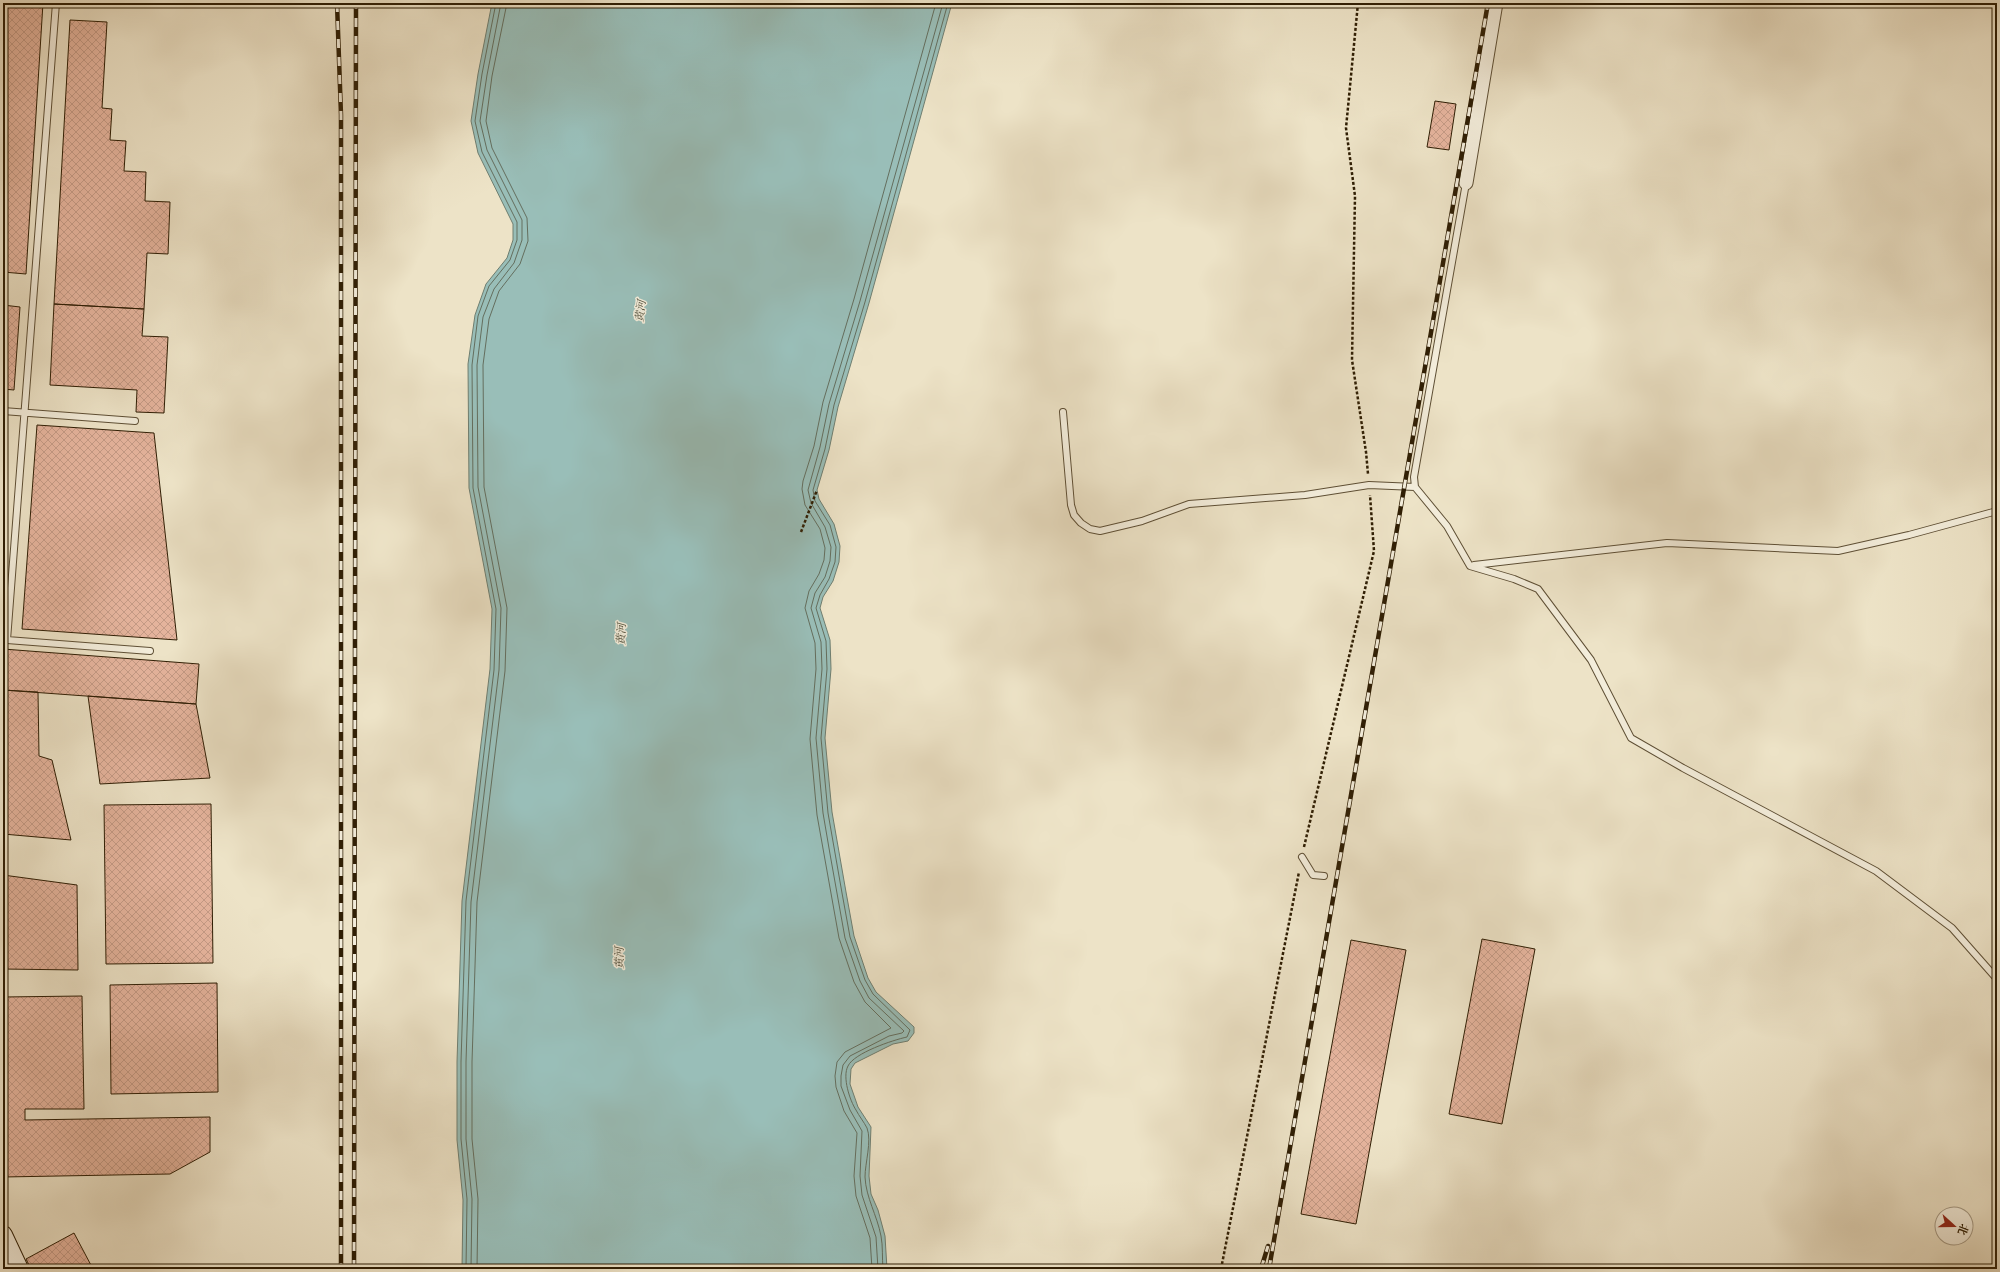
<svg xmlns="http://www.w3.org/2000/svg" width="2000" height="1272" viewBox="0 0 2000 1272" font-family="'Libre Caslon Text','Noto Serif SC',serif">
  <defs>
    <pattern id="building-cross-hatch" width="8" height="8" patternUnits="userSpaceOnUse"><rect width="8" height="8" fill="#e4b39c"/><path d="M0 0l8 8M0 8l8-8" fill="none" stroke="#c49a85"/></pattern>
  </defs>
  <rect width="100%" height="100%" fill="#ede3c7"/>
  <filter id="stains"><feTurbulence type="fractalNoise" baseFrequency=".005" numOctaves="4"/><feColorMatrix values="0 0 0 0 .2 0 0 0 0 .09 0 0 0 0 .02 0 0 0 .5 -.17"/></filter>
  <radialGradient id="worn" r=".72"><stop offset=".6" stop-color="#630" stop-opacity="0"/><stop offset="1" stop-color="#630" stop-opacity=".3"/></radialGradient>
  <path fill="#99beb8" stroke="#6f7e70" d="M492,3h460l-83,300 -31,104 -9,43 -12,40 2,9 15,25 6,22 -1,16 -6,19 -10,16 -3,11 10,32 1,29 -6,69 7,74 14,80 8,44 14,42 8,14 38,35v6l-6,8 -15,3 -38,19 -4,6 -1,15 8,23 13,20 -2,49 2,18 7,16 7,26 2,33h-425l1,-69 -6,-60v-78l5,-161 28,-232 2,-60 -23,-121 -1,-124 7,-49 11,-31 21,-26 6,-18v-16l-35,-71 -7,-32 7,-47z"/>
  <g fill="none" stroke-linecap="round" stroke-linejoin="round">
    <path stroke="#646e5e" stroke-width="1" d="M466,1269l1,-70 -6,-60v-77l5,-161 28,-231 2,-61 -23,-121 -1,-123 6,-49 11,-30 21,-26 7,-20v-18l-35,-70 -7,-31 7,-47 14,-71
      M471,1269l1,-70 -6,-60v-77l5,-160 28,-232 2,-62 -23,-121 -1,-122 6,-48 11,-28 20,-26 8,-23v-20l-35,-70 -7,-29 7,-46 14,-72
      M477,1269l1,-70 -6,-60v-77l5,-160 28,-231 2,-63 -23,-121 -1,-122 6,-46 10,-28 21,-27 8,-23 -1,-23 -35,-70 -6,-27 6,-45 15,-73
      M872,1269l-2,-31 -14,-42 -2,-20 3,-43 -13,-22 -8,-24 -1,-11 2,-14 8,-10 46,-24 -26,-26 -11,-20 -15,-44 -22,-123 -7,-76 6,-70 -1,-26 -10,-35 4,-17 10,-17 5,-14 1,-12 -5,-19 -15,-24 -3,-16 1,-8 11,-35 9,-44 31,-103 82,-296
      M878,1269l-2,-32 -14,-42 -2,-19 2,-45 -12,-21 -9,-24v-10l2,-11 7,-9 39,-20 13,-3 2,-2 -35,-33 -9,-17 -15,-43 -15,-84 -7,-41 -7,-75 6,-69 -1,-27 -10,-34 4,-15 10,-16 5,-16 1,-14 -6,-20 -14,-24 -3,-13 12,-43 9,-43 31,-103 83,-298
      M883,1269c-1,-11 0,-23 -2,-33 -4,-21 -15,-38 -16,-59 0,-14 7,-36 2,-49 -3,-6 -8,-12 -11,-18 -6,-9 -14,-33 -8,-44 6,-13 45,-26 59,-29l3,-7 -37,-36 -8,-14 -15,-43 -8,-44 -14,-80 -7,-75 6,-69 -1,-28 -10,-33 4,-13 9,-16 6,-17 1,-15 -6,-22 -15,-24 -2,-11 12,-41 9,-44 31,-103 83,-299"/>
  </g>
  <path fill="url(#building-cross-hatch)" stroke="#2f1e04" d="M13,3h30l-17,271 -23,-2v-263z
    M70,20l37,2 -5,86 10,1 -2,31 16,1 -2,30 22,1 -1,29 25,1 -2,52 -21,-1 -3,56 -90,-5z
    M1435,101l21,3 -7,46 -22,-3z
    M54,304l90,5 -2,27 26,1 -4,76 -28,-1 1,-22 -87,-5z
    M3,305l17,2 -6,83 -11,-1z
    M37,425l117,8 23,207 -155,-11z
    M3,649l196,15 -3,40 -193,-14z
    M3,690l35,2 1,64 13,4 19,80 -68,-6z
    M88,696l108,8 14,74 -110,6z
    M211,804l2,159 -107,1 -2,-159z
    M3,875l74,10 1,85 -75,-1z
    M1482,939l53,10 -33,175 -53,-10z
    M1351,940l55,10 -50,274 -55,-10z
    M217,983l1,109 -107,2 -1,-109z
    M82,996l2,113h-59v11l185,-3v35l-40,22 -167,3v-180z
    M74,1233l19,36h-62l-5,-10z"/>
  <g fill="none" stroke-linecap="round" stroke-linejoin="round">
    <defs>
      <path id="service" d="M56,3l-49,637 143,11
        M1466,183l-52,294 1,10 32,39 23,40 44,13 24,10 53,71 40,78 52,30 193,103 76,57 45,51
        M3,411l132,10
        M1063,412l8,93 3,10 7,8 9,6 10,2 42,-10 47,-17 116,-9 64,-10 46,2
        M1474,565l193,-22 171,8 71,-16 88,-24
        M1302,857l11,18 11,1"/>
      <path id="minor" d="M1466,183l30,-180"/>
      <path id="secondary" d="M3,1235l16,34"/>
    </defs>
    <use href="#service" stroke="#5e4f35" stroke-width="8"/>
    <use href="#minor" stroke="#5e4f35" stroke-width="15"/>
    <use href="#secondary" stroke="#2f1e04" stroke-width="20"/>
    <path stroke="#2f1e04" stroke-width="2.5" stroke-dasharray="3 2" stroke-linecap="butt" d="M1358,3l-12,125 9,68 -3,164 14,92 2,22
      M801,532l16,-42
      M1304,847l70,-296 -4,-56
      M1221,1269l78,-397"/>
    <use href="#service" stroke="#f3eddb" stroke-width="6"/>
    <use href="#minor" stroke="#f3eddb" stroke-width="13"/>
    <use href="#secondary" stroke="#f3eddb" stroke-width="18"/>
    <defs>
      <path id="rail" d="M337,3l4,112v1154
        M354,1269l2,-1266
        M1261,1269l7,-23
        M1269,1269l219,-1266"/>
    </defs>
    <use href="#rail" stroke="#2f1e04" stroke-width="4.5"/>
    <use href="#rail" stroke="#f3eddb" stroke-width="3" stroke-dasharray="9" stroke-linecap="butt"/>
  </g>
  <g text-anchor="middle" stroke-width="3" stroke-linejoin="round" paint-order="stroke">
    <g font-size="11" font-style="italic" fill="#4f4e3a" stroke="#f3eddb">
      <text transform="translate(640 311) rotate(-83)" y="4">黄河</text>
      <text transform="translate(621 634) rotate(-88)" y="4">黄河</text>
      <text transform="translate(619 958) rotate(-90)" y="4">黄河</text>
    </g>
  </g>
  <rect width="2000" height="1272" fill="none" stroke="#ede3c7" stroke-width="16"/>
  <rect x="4" y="4" width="1992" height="1264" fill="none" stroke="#2f1e04" stroke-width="2"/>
  <rect x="8" y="8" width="1984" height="1256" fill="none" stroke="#2f1e04"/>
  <g transform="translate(1954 1226) rotate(111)"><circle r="19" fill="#f3eddb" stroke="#a59a85"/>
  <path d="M0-3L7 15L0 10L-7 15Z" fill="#8f2418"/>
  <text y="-6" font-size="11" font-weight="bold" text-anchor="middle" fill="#2f1e04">北</text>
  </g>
  <rect width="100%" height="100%" filter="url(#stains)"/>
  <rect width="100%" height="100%" fill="url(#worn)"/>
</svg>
